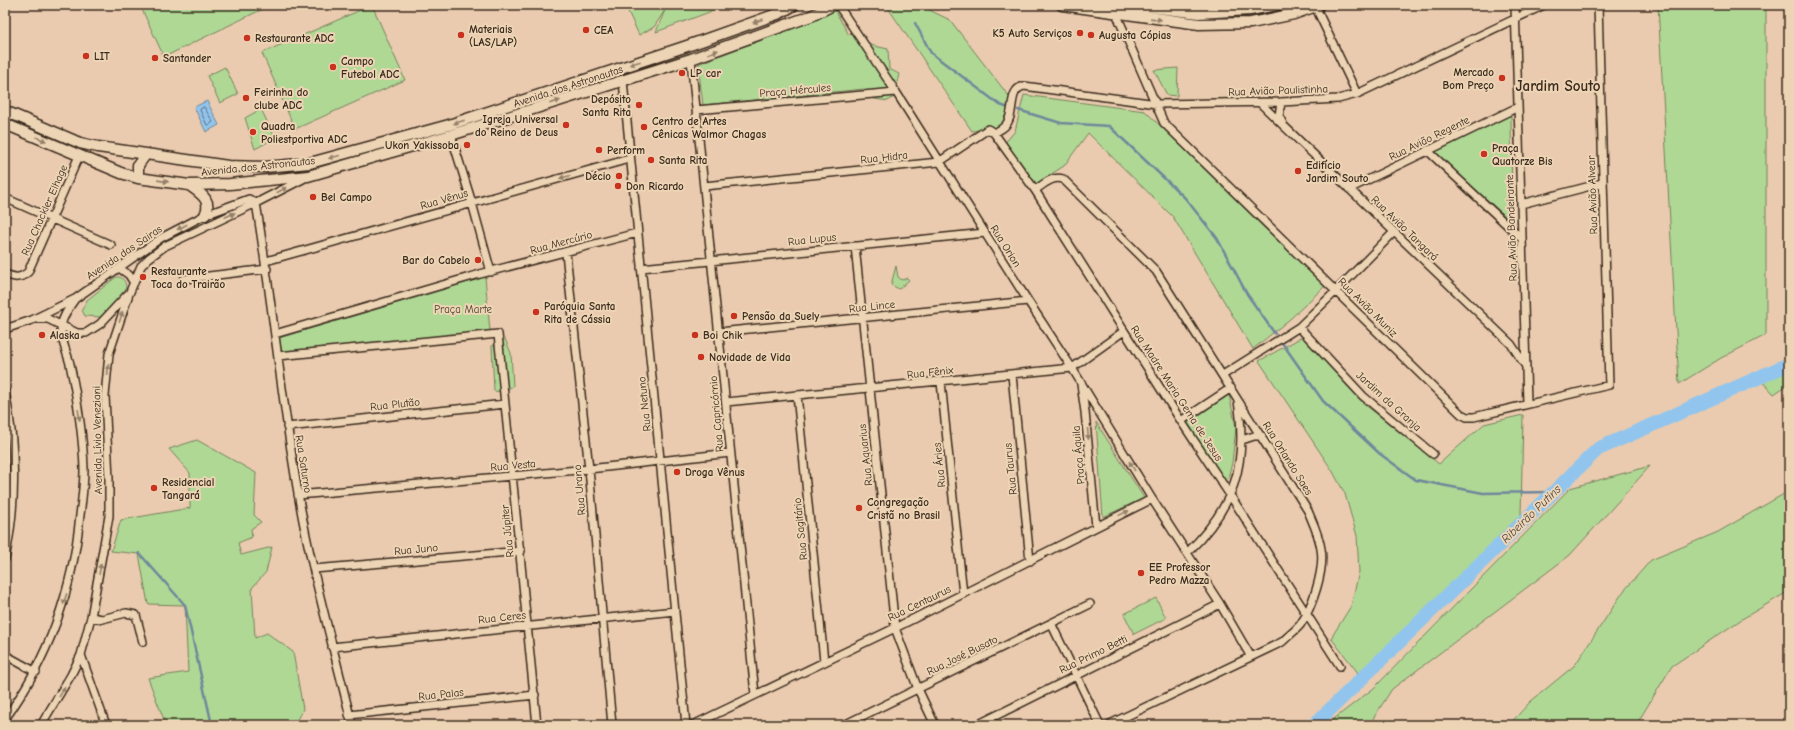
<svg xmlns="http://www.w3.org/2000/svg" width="1794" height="730" viewBox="0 0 1794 730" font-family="'Comic Neue',sans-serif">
  <rect width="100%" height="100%" fill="#eacbaf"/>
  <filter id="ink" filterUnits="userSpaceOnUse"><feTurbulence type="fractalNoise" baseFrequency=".025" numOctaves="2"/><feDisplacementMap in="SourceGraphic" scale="8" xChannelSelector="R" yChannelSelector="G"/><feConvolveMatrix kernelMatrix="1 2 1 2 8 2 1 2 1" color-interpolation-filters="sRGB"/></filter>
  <g filter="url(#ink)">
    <path fill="#afd895" stroke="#75815a" d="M140,5h131l-107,52z
      M372,5l33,75 -110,49 -33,-76z
      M625,5h103l-72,27 9,-22 -11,17 -15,8z
      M886,5h33l31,15 61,79 -10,28 -29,4z
      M1658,5h108v330l-45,23 -42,26z
      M834,9l15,26 8,-9 13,19 18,4 1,20 10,5 -3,14 1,7 -9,6 -20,-3 -4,-9 -161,16 -5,-41 127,-49z
      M225,67l13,27 -18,9 -13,-27z
      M1178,68l-1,28 -10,-1 -13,-25z
      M1024,95l121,16 180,175 -35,33 -37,30 -80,-132 -85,-84 -24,33 -30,19 -29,-42 10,-12z
      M261,109l14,29 -20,11 -10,-31z
      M1511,115l1,107 -79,-71z
      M896,266l2,11 4,3 5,-2 2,2 -10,9 -8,-4z
      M116,277c6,-1 10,4 10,11l-13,21 -11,8 -17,-1 -3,-6 5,-10z
      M485,277l5,54 -208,23 -3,-16z
      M1302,337l61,66 76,61 45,-40 39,-9 -2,100 -162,159 -28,-36 20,-32 8,-34 -2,-36 -12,-42 -13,-24 -73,-109z
      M505,339l6,14 2,33 -10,6 -9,-1 -2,-45z
      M1789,364v20l-15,10 -15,-16z
      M1229,395l7,32 -4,36 -6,22 -39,-62z
      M1096,422l48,76 -41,19z
      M197,440l59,33 -2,42 7,7 -10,7 1,8 -14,6 3,12 31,-8 -6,25 -14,16 3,50 12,-5 26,19 10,57 -9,16h-128l-18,-47 40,-6 -3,-67 -37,-1 -9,-50 -28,-3 10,-31 69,-12v-35l-21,-24z
      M1650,466l-80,89 -178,134 -23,36h-43l48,-37 196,-200z
      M1789,491v100l-47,28 -70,47 -36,59h-127l21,-23 45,-37 48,-73 28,-32 67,-28z
      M1156,598l10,20 -32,16 -10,-20z"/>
    <path fill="#91c5ee" stroke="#6f879b" d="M207,101l12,24 -13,7 -12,-25z"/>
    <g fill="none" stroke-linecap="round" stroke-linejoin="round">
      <path stroke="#5d6871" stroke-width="1" d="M204,107l9,15 -4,3h-2l-7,-15z"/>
      <path stroke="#6f879b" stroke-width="2.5" d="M915,23l16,30 69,52 6,2
        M1018,110l43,13 48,3 76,72 32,40 30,56 28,40
        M1283,344l40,57 57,53 36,26 67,13 70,-1
        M139,553l46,52 27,120"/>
      <path stroke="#91c5ee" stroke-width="14" d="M1314,725l284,-276 191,-85"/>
      <defs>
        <path id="street" d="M838,5l58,87 132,209 44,67 80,131 68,105 31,53
          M1515,5l12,398
          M1315,6l42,88
          M1116,13l48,110 297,291 6,3h7l135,-32 -11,-380
          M691,59l64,635
          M623,81l63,644
          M1281,102l-2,14 4,8
          M1260,103l251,241 14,21
          M696,110l200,-18
          M994,133l41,57 146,231 49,74 110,171
          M451,135l21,68 19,69
          M1427,150l95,89
          M704,186l235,-24 49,-33 6,4c4,-2 8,-4 11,-7 11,-11 2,-37 19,-40l133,18 124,-2 57,-3 19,-5 187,-89
          M1349,189l169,-82
          M1035,190c9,-6 17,-14 28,-11l93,92 152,240c5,12 11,24 13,38 4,21 -9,59 -21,76 -5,6 -12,11 -18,17l-174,83
          M5,198l106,47
          M256,203c16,96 25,194 42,290 13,78 36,155 54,232
          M1521,204l81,-21
          M855,246l40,382 23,61 17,36
          M566,253l23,216 23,256
          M266,261l363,-102
          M119,268l10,7 5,8
          M641,268l344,-35
          M5,274c10,4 15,5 23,-2l51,-116
          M184,279l83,-10
          M36,319h12l29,14h9l14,-9 27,-29
          M1299,327l64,69 70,58
          M5,329l27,-9 43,-21 86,-61 44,-23 44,-16 7,4
          M719,332l309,-31
          M275,334l205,-60 157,-41
          M278,356l220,-22 39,391
          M1012,375l18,186
          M1223,375l76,-48 37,-36 58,-59
          M941,382l22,212
          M1081,384l4,28 11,115
          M5,391c11,56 12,112 0,168
          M797,395l27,266
          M726,402l346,-34 52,-37
          M1181,421l50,-33
          M287,427l218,-23
          M1242,440l12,-4h8
          M298,495l291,-26 141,-16
          M1187,553c47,-46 61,-87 51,-152
          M314,569l207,-18
          M91,617l11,2 24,-6 10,2 7,27
          M1051,623l49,102
          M332,647l343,-36
          M5,655l31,17
          M81,655l25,70
          M349,715l186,-20
          M5,719c44,-61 68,-129 75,-204 2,-15 4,-31 4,-46 -1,-35 -7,-71 -14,-105 -3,-12 -10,-25 -9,-38 2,-10 8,-19 14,-27
          M41,725l30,-50 10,-20 10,-38 18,-101v-37l-4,-83 4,-42 20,-60 12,-28 8,-8 16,-12 91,-43 47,-24
          M693,725l202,-97 257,-129
          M844,725l246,-121
          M977,725l243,-121"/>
        <path id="secondary" d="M1062,5l137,19 52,-1 43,-9 25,-9
          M1134,5l65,8 51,-3 26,-5
          M5,111l75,32 18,4 130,19 37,1 45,-4 139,-38 238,-79 93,-33 14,-8
          M5,124l116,49 17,5 51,7 41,-1 78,-8 143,-41 240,-76 120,-43 22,-11
          M138,178v-13l8,-11
          M189,185c11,8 24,15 16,30"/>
      </defs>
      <use href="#street" stroke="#3b2a1e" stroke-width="10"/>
      <use href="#secondary" stroke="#3b2a1e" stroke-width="13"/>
      <use href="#street" stroke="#ecd4b4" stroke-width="7"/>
      <use href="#secondary" stroke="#ecd4b4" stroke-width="10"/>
    </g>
    <defs><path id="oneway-solid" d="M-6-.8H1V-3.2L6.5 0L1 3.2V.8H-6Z"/></defs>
    <g fill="#947f69">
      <use href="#oneway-solid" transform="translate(1156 19) rotate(8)"/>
      <use href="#oneway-solid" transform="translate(758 21) rotate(160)"/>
      <use href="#oneway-solid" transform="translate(713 52) rotate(-20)"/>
      <use href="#oneway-solid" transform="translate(635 63) rotate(162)"/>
      <use href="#oneway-solid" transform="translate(555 102) rotate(-18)"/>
      <use href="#oneway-solid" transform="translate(459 122) rotate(162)"/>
      <use href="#oneway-solid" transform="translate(41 139) rotate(23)"/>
      <use href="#oneway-solid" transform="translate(334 157) rotate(165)"/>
      <use href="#oneway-solid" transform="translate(565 177) rotate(165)"/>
      <use href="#oneway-solid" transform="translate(163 181) rotate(8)"/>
      <use href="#oneway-solid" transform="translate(282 190) rotate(-27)"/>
      <use href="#oneway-solid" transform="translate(230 215) rotate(-24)"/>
      <use href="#oneway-solid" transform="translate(182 227) rotate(153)"/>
      <use href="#oneway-solid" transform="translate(121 317) rotate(-72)"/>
      <use href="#oneway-solid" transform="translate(108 370) rotate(-85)"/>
      <use href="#oneway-solid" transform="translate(79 415) rotate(81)"/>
      <use href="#oneway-solid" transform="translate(1088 434) rotate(85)"/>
      <use href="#oneway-solid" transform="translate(1132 466) rotate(-121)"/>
      <use href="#oneway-solid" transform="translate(1124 513) rotate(-26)"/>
      <use href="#oneway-solid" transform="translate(100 569) rotate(-80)"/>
      <use href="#oneway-solid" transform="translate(65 599) rotate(108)"/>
      <use href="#oneway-solid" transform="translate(62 692) rotate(-60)"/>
    </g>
  </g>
  <g fill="#c8321e" stroke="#ecd4b4" stroke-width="1.5">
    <circle cx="586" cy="30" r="4"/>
    <circle cx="1080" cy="33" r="4"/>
    <circle cx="461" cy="35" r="4"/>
    <circle cx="1091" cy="35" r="4"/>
    <circle cx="247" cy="38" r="4"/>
    <circle cx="86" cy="56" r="4"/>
    <circle cx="155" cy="58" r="4"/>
    <circle cx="333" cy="67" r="4"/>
    <circle cx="682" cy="73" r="4"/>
    <circle cx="1502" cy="78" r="4"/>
    <circle cx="246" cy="98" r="4"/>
    <circle cx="639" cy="105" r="4"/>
    <circle cx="566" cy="125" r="4"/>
    <circle cx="644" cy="127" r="4"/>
    <circle cx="253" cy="132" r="4"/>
    <circle cx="467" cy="145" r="4"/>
    <circle cx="599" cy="150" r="4"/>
    <circle cx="1484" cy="154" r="4"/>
    <circle cx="651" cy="160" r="4"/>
    <circle cx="1298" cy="171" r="4"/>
    <circle cx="619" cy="176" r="4"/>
    <circle cx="618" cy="186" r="4"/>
    <circle cx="313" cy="197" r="4"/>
    <circle cx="478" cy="260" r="4"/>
    <circle cx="143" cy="277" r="4"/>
    <circle cx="536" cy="312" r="4"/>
    <circle cx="734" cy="316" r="4"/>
    <circle cx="42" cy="335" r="4"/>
    <circle cx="695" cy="335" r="4"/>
    <circle cx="701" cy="357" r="4"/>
    <circle cx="677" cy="472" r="4"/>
    <circle cx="154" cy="488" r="4"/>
    <circle cx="859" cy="508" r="4"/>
    <circle cx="1141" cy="573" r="4"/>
  </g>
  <g text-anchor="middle" stroke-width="4" stroke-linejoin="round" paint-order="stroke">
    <g font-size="11" font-weight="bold" fill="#3b2a1e" stroke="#ecd4b4" text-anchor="start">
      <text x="469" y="33">Materiais<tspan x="469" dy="13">(LAS/LAP)</tspan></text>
      <text x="594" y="34">CEA</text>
      <text x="1072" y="37" text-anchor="end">K5 Auto Serviços</text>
      <text x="1099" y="39">Augusta Cópias</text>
      <text x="255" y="42">Restaurante ADC</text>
      <text x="94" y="60">LIT</text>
      <text x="163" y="62">Santander</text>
      <text x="341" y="65">Campo<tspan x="341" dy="13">Futebol ADC</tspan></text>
      <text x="1494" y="76" text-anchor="end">Mercado<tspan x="1494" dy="13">Bom Preço</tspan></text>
      <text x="690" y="77">LP car</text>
      <text x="254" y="96">Feirinha do<tspan x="254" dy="13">clube ADC</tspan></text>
      <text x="631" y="103" text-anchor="end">Depósito<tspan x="631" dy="13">Santa Rita</tspan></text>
      <text x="558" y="123" text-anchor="end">Igreja Universal<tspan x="558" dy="13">do Reino de Deus</tspan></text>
      <text x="652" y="125">Centro de Artes<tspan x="652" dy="13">Cênicas Walmor Chagas</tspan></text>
      <text x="261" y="130">Quadra<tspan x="261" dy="13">Poliestportiva ADC</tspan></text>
      <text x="459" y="149" text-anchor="end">Ukon Yakissoba</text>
      <text x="1492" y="152">Praça<tspan x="1492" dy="13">Quatorze Bis</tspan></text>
      <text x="607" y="154">Perform</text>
      <text x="659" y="164">Santa Rita</text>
      <text x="1306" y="169">Edifício<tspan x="1306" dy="13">Jardim Souto</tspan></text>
      <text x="611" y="180" text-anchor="end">Décio</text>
      <text x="626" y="190">Don Ricardo</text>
      <text x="321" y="201">Bel Campo</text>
      <text x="470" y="264" text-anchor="end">Bar do Cabelo</text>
      <text x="151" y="275">Restaurante<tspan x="151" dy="13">Toca do Trairão</tspan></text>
      <text x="544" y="310">Paróquia Santa<tspan x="544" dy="13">Rita de Cássia</tspan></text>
      <text x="742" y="320">Pensão da Suely</text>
      <text x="50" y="339">Alaska</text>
      <text x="703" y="339">Boi Chik</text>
      <text x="709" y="361">Novidade de Vida</text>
      <text x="685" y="476">Droga Vênus</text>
      <text x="162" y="486">Residencial<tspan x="162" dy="13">Tangará</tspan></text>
      <text x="867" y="506">Congregação<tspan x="867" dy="13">Cristã no Brasil</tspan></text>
      <text x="1149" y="571">EE Professor<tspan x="1149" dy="13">Pedro Mazza</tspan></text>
    </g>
    <g font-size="11" fill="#3b2a1e" stroke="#ecd4b4">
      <text transform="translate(568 86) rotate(-18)" y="4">Avenida dos Astronautas</text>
      <text transform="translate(795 90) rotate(-5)" y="4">Praça Hércules</text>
      <text transform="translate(1278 90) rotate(-2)" y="4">Rua Avião Paulistinha</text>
      <text transform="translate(1429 138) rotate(-26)" y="4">Rua Avião Regente</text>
      <text transform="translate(884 157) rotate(-6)" y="4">Rua Hidra</text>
      <text transform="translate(258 166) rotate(-6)" y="4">Avenida dos Astronautas</text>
      <text transform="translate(1592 195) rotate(-92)" y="4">Rua Avião Alvear</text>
      <text transform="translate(444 199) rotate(-16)" y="4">Rua Vênus</text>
      <text transform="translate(44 210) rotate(-66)" y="4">Rua Chackler Elhage</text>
      <text transform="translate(1405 228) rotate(44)" y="4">Rua Avião Tangará</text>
      <text transform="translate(1511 228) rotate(-92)" y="4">Rua Avião Bandeirante</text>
      <text transform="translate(812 239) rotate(-6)" y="4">Rua Lupus</text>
      <text transform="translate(561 242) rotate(-15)" y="4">Rua Mercúrio</text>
      <text transform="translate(1006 246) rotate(58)" y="4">Rua Orion</text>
      <text transform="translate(124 252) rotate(-34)" y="4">Avenida das Sairas</text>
      <text transform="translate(872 306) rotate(-6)" y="4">Rua Lince</text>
      <text transform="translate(1368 307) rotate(45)" y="4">Rua Avião Muniz</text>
      <text transform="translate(930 372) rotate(-6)" y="4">Rua Fênix</text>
      <text transform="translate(1177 393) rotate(57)" y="4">Rua Madre Maria Gema de Jesus</text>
      <text transform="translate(1389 401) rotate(42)" y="4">Jardim da Granja</text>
      <text transform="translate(395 404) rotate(-6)" y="4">Rua Plutão</text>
      <text transform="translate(644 404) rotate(-96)" y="4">Rua Netuno</text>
      <text transform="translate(716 414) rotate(-95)" y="4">Rua Capricórnio</text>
      <text transform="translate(97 440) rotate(-91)" y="4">Avenida Lívio Veneziani</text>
      <text transform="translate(865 455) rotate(-96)" y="4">Rua Aquarius</text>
      <text transform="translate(1078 455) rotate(-95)" y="4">Praça Áquila</text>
      <text transform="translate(1288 458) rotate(58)" y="4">Rua Orlando Saes</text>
      <text transform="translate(304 464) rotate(81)" y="4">Rua Saturno</text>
      <text transform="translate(513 465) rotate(-5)" y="4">Rua Vesta</text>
      <text transform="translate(939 465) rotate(-96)" y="4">Rua Áries</text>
      <text transform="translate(1010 469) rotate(-96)" y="4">Rua Taurus</text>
      <text transform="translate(579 490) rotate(-95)" y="4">Rua Urano</text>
      <text transform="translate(800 529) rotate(-96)" y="4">Rua Sagitário</text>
      <text transform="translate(507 531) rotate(-96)" y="4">Rua Júpiter</text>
      <text transform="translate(416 549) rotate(-5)" y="4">Rua Juno</text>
      <text transform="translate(919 603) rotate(-26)" y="4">Rua Centaurus</text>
      <text transform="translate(502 617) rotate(-6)" y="4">Rua Ceres</text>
      <text transform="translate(1093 654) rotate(-26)" y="4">Rua Primo Betti</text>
      <text transform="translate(962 655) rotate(-26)" y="4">Rua José Busato</text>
      <text transform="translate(441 694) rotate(-6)" y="4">Rua Palas</text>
    </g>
    <g font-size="11" fill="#4c4430" stroke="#ecd4b4">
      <text x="463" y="313">Praça Marte</text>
    </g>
    <g font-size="12" font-style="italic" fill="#48413d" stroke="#ecd4b4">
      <text transform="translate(1531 514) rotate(-44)" y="4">Ribeirão Putins</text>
    </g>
    <g font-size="15" font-weight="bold" fill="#3b2a1e" stroke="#ecd4b4">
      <text x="1558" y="91">Jardim Souto</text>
    </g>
  </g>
  <rect width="1794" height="730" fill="none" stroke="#ecd4b4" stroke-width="20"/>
  <rect x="10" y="10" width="1774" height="710" fill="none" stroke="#3b2a1e" stroke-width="1.5" filter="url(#ink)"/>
</svg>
